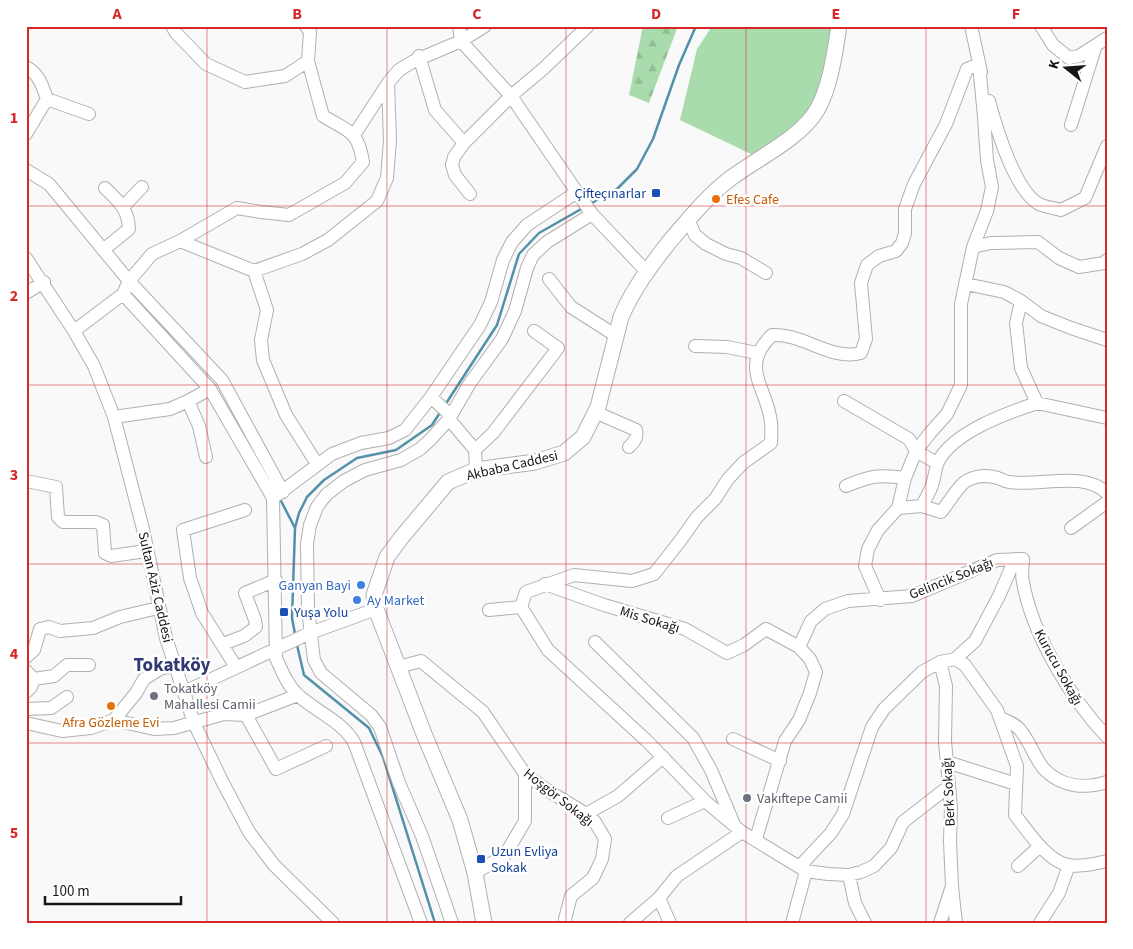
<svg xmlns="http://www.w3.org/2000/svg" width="1133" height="949" viewBox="0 0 1133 949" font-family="'Source Sans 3',sans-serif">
  <defs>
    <pattern id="forest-firs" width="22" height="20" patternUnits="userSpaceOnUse" patternTransform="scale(1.25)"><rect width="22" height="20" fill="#a9dcad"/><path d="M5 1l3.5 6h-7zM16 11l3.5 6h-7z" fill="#91bc94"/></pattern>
  </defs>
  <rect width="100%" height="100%" fill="#f9f9fa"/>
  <path fill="#a9dcad" d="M712,26h122l-16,72 -18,27 -45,31 -75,-36 17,-71z"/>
  <path fill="url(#forest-firs)" d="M643,26h35l-29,77 -20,-8z"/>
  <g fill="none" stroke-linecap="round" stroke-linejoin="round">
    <path stroke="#5391aa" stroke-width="2.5" d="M590,204l28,-16 19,-19 16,-30 26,-74 17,-39
      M445,405l52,-80 22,-71 20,-21 44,-25
      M280,499l15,29 -3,90 3,16
      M295,528l4,-15 8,-16 17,-17 33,-22 39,-8 36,-25 9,-14
      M297,645l7,30 65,53 14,29 52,166"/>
    <defs>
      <path id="minor" d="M172,26l4,7 30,31 39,18 40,-6 23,-15
        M459,26l2,15 50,55 81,118 54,57
        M971,26l10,46
        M1041,26l12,19 16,13 10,-2 28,-18
        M419,56l16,54 29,33
        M26,67c13,7 16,18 21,32l-21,35
        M47,99l42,15
        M989,101c7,26 26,90 50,103 6,3 15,4 22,6l24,-12 22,-52
        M1071,125l25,-80
        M354,135l34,-52 11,-13 15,-9 47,-20 24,-15
        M26,170l23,14 80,97 93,99 61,112
        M470,194l-15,-19 -3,-10 2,-8 10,-14 47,-47 32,-27 45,-43
        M123,207l19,-20
        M688,219l7,16 11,9 20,10 15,4 25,15
        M180,241l57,-33 24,4 28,3 56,-32 18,-21c-5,-32 -14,-30 -40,-46l-15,-55 2,-29 -4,-6
        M973,247l18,-4 47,-1 21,16 20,9 25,-4 3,-3
        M103,250l26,-21c-1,-21 -10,-27 -24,-41
        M26,258l48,73 20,35 20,51 29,112 23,109 28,85 28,58 27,51 25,33 59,58
        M254,271l48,-17 26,-14 49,-39 10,-23 3,-38 -2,-57
        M549,279l22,28 44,28
        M966,284l38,8 17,9 20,15 30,12 36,12
        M26,293l18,-11
        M123,294l87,95 63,109 3,160c6,13 11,27 22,37 17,16 44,26 56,47l67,181
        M1021,301l-5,22 5,45 16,35 70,15
        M74,331l49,-37 6,-13 23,-27 28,-13 74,30 13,39 -6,30 2,20 23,55 31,49
        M695,346l32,1 30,6
        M431,397l17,16 1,6 26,31 1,20
        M188,401l22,-12
        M844,401l65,38 7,12 21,12
        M595,412l41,18c2,8 -2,12 -7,17
        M114,417l56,-8 18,-8 11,25 7,31
        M475,450l18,-17 65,-85 -24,-17
        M26,481l30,6 2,30 5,5h33l7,3 2,28 6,3 35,-5
        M846,486c24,-10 33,-12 59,-8
        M273,498l59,-44 29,-11 28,-5 16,-8 26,-33 49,-72 11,-23 12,-42 9,-18 15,-17 50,-33
        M922,506c3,-7 8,-14 10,-21 3,-8 3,-16 6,-23 15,-30 69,-49 99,-59
        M898,508l24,-2 19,6c7,-8 19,-29 27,-32 10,-5 20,-5 30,-2 4,1 7,4 11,4 30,5 74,-12 98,11
        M1071,528l36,-26
        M545,584l59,21 81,24 42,24 17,-8 22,-16 33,18
        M880,600l-15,-34 3,-17 10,-19 20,-22 7,-30 11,-27 14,-18 17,-19 14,-29v-81l12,-57 14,-36 5,-24 -5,-27 -3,-43 -5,-53 -12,5 -21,55 -32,60 -9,25v24l-3,10 -6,8 -17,5 -12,9 -6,18 5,56 -5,14c-31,8 -58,-20 -89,-18 -34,33 -4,53 -1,88 1,7 0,14 0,20l-28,20 -15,16 -13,20 -18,18 -17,24 -26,33 -22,7 -58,-6 -48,17 -5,15 27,43 99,91 58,60 37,31 64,39 22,3 21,1 12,-3 13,-6 17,-18 12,-26 45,-35
        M489,610l32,-3
        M595,642l98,96 18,32 22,52
        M223,644l21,-8 12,-9 -1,-7 -10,-27 31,-13
        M26,657l8,-7 6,-21 9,-2 11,4 33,-3 27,-11 38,-9
        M955,659l20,-18 24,-45 16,-37
        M940,662l6,24 -1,55 6,67 -1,33 2,46 4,36
        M236,667l-34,-54 -12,-35 -7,-48 62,-20
        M398,667l23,-6 62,51 42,62 19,14 42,26 9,8 10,17 -3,20 -9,19 -22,18 -6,23v4
        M26,671l8,8 -3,8 -5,5
        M34,679l20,-3 13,-11h22
        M184,692l126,-59 66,-24
        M26,709l25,-1 16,-11
        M246,715l30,54 50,-23
        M1000,718c7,3 16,6 20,12 10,11 15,30 25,40 17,17 40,19 62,12
        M114,720l40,9 20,-1 50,-14 22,1 52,-20
        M26,723l36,8 29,-3 23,-8 22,-27 8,-14 16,-10 14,-4
        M733,739l47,22
        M947,762l69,22
        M586,814l32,-18 45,-39
        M668,818l37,-17
        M756,839l29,-98 14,-21 11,-27 6,-21 -6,-13 -11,-12 12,-26 14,-12 23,-8 64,-5 85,-36 26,-1c0,7 -2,16 0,23 9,52 48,117 84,155
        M800,866l31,-33 12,-19 29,-87 12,-18 38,-37 18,-10 15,-3 10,6 32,45 20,56 -2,49c12,15 32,46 53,50 13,2 26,-1 39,-4
        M1018,866l22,-20
        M475,873l30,-18 20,-34v-47
        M849,875l6,28 10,20
        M659,898l11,25
        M452,923l-30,-87 -23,-53 -19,-56 -9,-12 -50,-42 -7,-13 -6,-51 -1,-65 3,-19 7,-18 5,-7 5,-6 17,-13 21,-11 36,-10 19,-11 10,-9 19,-21 21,-36 32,-44 13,-28 12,-43 6,-13 14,-13 45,-28
        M630,923l29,-25 18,-22 65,-44
        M792,923l14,-52
        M940,923l11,-34
        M1040,923l19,-30 10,-28"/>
      <path id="major" d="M484,923l-9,-50 -15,-53 -36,-86 -48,-125 -2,-14 13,-38 14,-19 47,-56 28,-12 59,-8 29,-9 19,-16 15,-30 23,-90c12,-28 30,-52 49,-76 19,-22 37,-45 61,-63 25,-19 70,-40 86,-68 13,-22 18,-58 22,-84"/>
    </defs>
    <use href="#minor" stroke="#b0b0b1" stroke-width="14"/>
    <use href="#major" stroke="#b0b0b1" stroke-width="17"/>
    <use href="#minor" stroke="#fff" stroke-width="12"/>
    <use href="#major" stroke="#fff" stroke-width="15"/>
  </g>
  <path fill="none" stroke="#d62828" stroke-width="1" stroke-opacity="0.55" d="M207,26v897M387,26v897M566,26v897M746,26v897M926,26v897M26,206h1081M26,385h1081M26,564h1081M26,743h1081"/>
  <g fill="#1a4fb4" stroke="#fff" stroke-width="2">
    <rect x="651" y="188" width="10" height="10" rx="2.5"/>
    <rect x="279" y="607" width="10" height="10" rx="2.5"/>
    <rect x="476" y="854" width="10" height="10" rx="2.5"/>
  </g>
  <g fill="#e8710a" stroke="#fff" stroke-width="2">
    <circle cx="716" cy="199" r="5"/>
    <circle cx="111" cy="706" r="5"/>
  </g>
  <g fill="#3f7fe0" stroke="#fff" stroke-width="2">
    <circle cx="361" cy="585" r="5"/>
    <circle cx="357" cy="600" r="5"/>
  </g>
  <g fill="#6b7280" stroke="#fff" stroke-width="2">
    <circle cx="154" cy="696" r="5"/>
    <circle cx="747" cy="798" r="5"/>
  </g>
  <g text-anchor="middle" stroke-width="5" stroke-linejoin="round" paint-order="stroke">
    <g font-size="14" fill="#164399" stroke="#fff" text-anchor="start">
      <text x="646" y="198" text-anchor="end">Çifteçınarlar</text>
      <text x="294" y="617">Yuşa Yolu</text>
      <text x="491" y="856">Uzun Evliya<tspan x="491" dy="16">Sokak</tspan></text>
    </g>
    <g font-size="14" fill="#c56008" stroke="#fff" text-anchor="start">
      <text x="726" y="204">Efes Cafe</text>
      <text x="111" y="727" text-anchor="middle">Afra Gözleme Evi</text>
    </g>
    <g font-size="14" fill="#161617" stroke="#fff">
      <text transform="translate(512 465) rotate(-13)" y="5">Akbaba Caddesi</text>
      <text transform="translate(951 578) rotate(-22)" y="5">Gelincik Sokağı</text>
      <text transform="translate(156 587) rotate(77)" y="5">Sultan Aziz Caddesi</text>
      <text transform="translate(650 619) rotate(17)" y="5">Mis Sokağı</text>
      <text transform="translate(1059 667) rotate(61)" y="5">Kurucu Sokağı</text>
      <text transform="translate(948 792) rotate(-93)" y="5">Berk Sokağı</text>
      <text transform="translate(559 797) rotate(38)" y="5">Hoşgör Sokağı</text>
    </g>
    <g font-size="14" fill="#366cbe" stroke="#fff" text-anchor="end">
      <text x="351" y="590">Ganyan Bayi</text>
      <text x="367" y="605" text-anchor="start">Ay Market</text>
    </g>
    <g font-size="14" fill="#5b616d" stroke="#fff" text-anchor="start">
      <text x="164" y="693">Tokatköy<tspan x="164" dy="16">Mahallesi Camii</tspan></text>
      <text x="757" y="803">Vakıftepe Camii</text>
    </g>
    <g font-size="19" font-weight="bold" fill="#313a74" stroke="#fff">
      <text x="172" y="671">Tokatköy</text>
    </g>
  </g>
  <rect width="1133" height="949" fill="none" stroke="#ffffff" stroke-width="55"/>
  <g transform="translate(1066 68) rotate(287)" stroke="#ffffff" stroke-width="4" paint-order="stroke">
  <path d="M0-4L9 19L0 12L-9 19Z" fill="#161617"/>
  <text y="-8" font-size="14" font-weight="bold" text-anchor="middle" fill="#161617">K</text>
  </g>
  <path d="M45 896v8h136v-8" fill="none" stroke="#161617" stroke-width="2.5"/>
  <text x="52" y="896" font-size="15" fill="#161617" stroke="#ffffff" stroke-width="4" paint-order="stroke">100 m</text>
  <rect x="28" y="28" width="1078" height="894" fill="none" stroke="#d62828" stroke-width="2"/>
  <g font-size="16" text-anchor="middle" font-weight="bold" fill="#d62828">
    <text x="117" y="19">A</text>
    <text x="297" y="19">B</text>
    <text x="477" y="19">C</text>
    <text x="656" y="19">D</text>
    <text x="836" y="19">E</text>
    <text x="1016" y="19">F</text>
    <text x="14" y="123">1</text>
    <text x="14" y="301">2</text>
    <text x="14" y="480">3</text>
    <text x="14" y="659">4</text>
    <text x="14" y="838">5</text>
  </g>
</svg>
